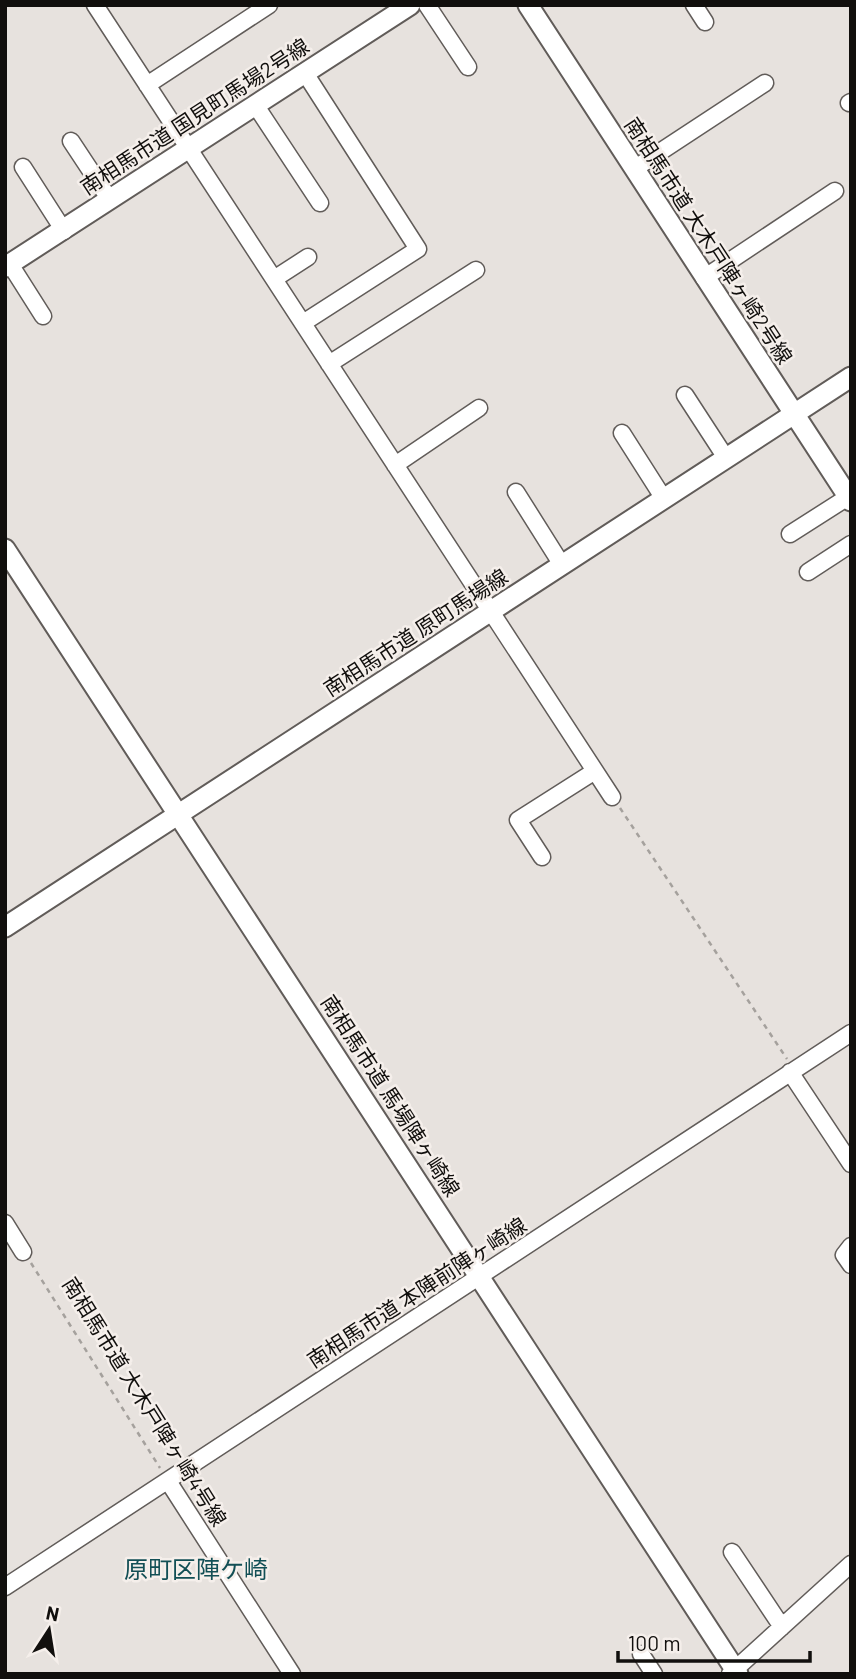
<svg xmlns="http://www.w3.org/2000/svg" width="856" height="1679" viewBox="0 0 856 1679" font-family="Barlow,'Noto Sans JP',sans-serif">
  <rect width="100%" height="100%" fill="#e7e2de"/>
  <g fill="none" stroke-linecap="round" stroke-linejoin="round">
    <defs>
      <path id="minor" d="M95,5l517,792
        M427,5l41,62
        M694,5l11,17
        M147,85l122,-80
        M849,103l2,-1
        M256,106l64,97
        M71,141l39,59
        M23,167l41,64
        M634,169l131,-86
        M10,264l33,52
        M704,278l131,-87
        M274,279l34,-22
        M303,323l115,-74 -113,-176
        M329,364l147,-94
        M685,395l41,63
        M622,433l42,66
        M395,465l84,-57
        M516,492l46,73
        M790,534l58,-37
        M808,572l43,-28
        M542,857l-24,-37 77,-49
        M790,1072l61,92
        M5,1223l18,29
        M851,1246l-7,9 7,10
        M168,1481l124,193
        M732,1552l50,75
        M5,1587l846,-554
        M641,1654l13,20
        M730,1674l121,-110"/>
      <path id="tertiary" d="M528,5l323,496
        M5,267l405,-262
        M5,549l733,1125
        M5,927l846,-550"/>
    </defs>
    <use href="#minor" stroke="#615c59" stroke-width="19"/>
    <use href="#tertiary" stroke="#615c59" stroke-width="23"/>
    <path stroke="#a5a19d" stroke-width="2.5" stroke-dasharray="5 5" stroke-linecap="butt" d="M620,808l167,251
      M31,1263l129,205"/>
    <use href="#minor" stroke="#fff" stroke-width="16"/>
    <use href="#tertiary" stroke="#fff" stroke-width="19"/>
  </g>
  <g text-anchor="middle" stroke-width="5" stroke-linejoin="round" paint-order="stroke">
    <g font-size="21" fill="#110f0d" stroke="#f5efeb">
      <text transform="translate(195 117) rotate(-33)" y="7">南相馬市道 国見町馬場2号線</text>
      <text transform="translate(708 241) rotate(57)" y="7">南相馬市道 大木戸陣ヶ崎2号線</text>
      <text transform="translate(416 633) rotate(-33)" y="7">南相馬市道 原町馬場線</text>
      <text transform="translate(390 1096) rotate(57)" y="7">南相馬市道 馬場陣ヶ崎線</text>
      <text transform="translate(417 1293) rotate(-33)" y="7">南相馬市道 本陣前陣ヶ崎線</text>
      <text transform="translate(144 1402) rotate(58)" y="7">南相馬市道 大木戸陣ヶ崎4号線</text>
    </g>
    <g font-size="24" fill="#124f55" stroke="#f5efeb">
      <text x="196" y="1578">原町区陣ケ崎</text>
    </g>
  </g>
  <rect width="856" height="1679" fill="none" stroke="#110f0d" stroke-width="14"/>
  <g transform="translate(49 1630) rotate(12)" stroke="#f5efeb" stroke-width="5" paint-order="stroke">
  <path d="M0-5L12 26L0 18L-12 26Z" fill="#110f0d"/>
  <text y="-10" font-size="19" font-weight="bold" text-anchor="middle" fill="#110f0d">N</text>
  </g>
  <path d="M618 1651v10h192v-10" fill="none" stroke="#110f0d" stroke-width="3.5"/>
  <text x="628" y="1651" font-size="21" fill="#110f0d" stroke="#f5efeb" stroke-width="5" paint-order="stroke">100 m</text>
</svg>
